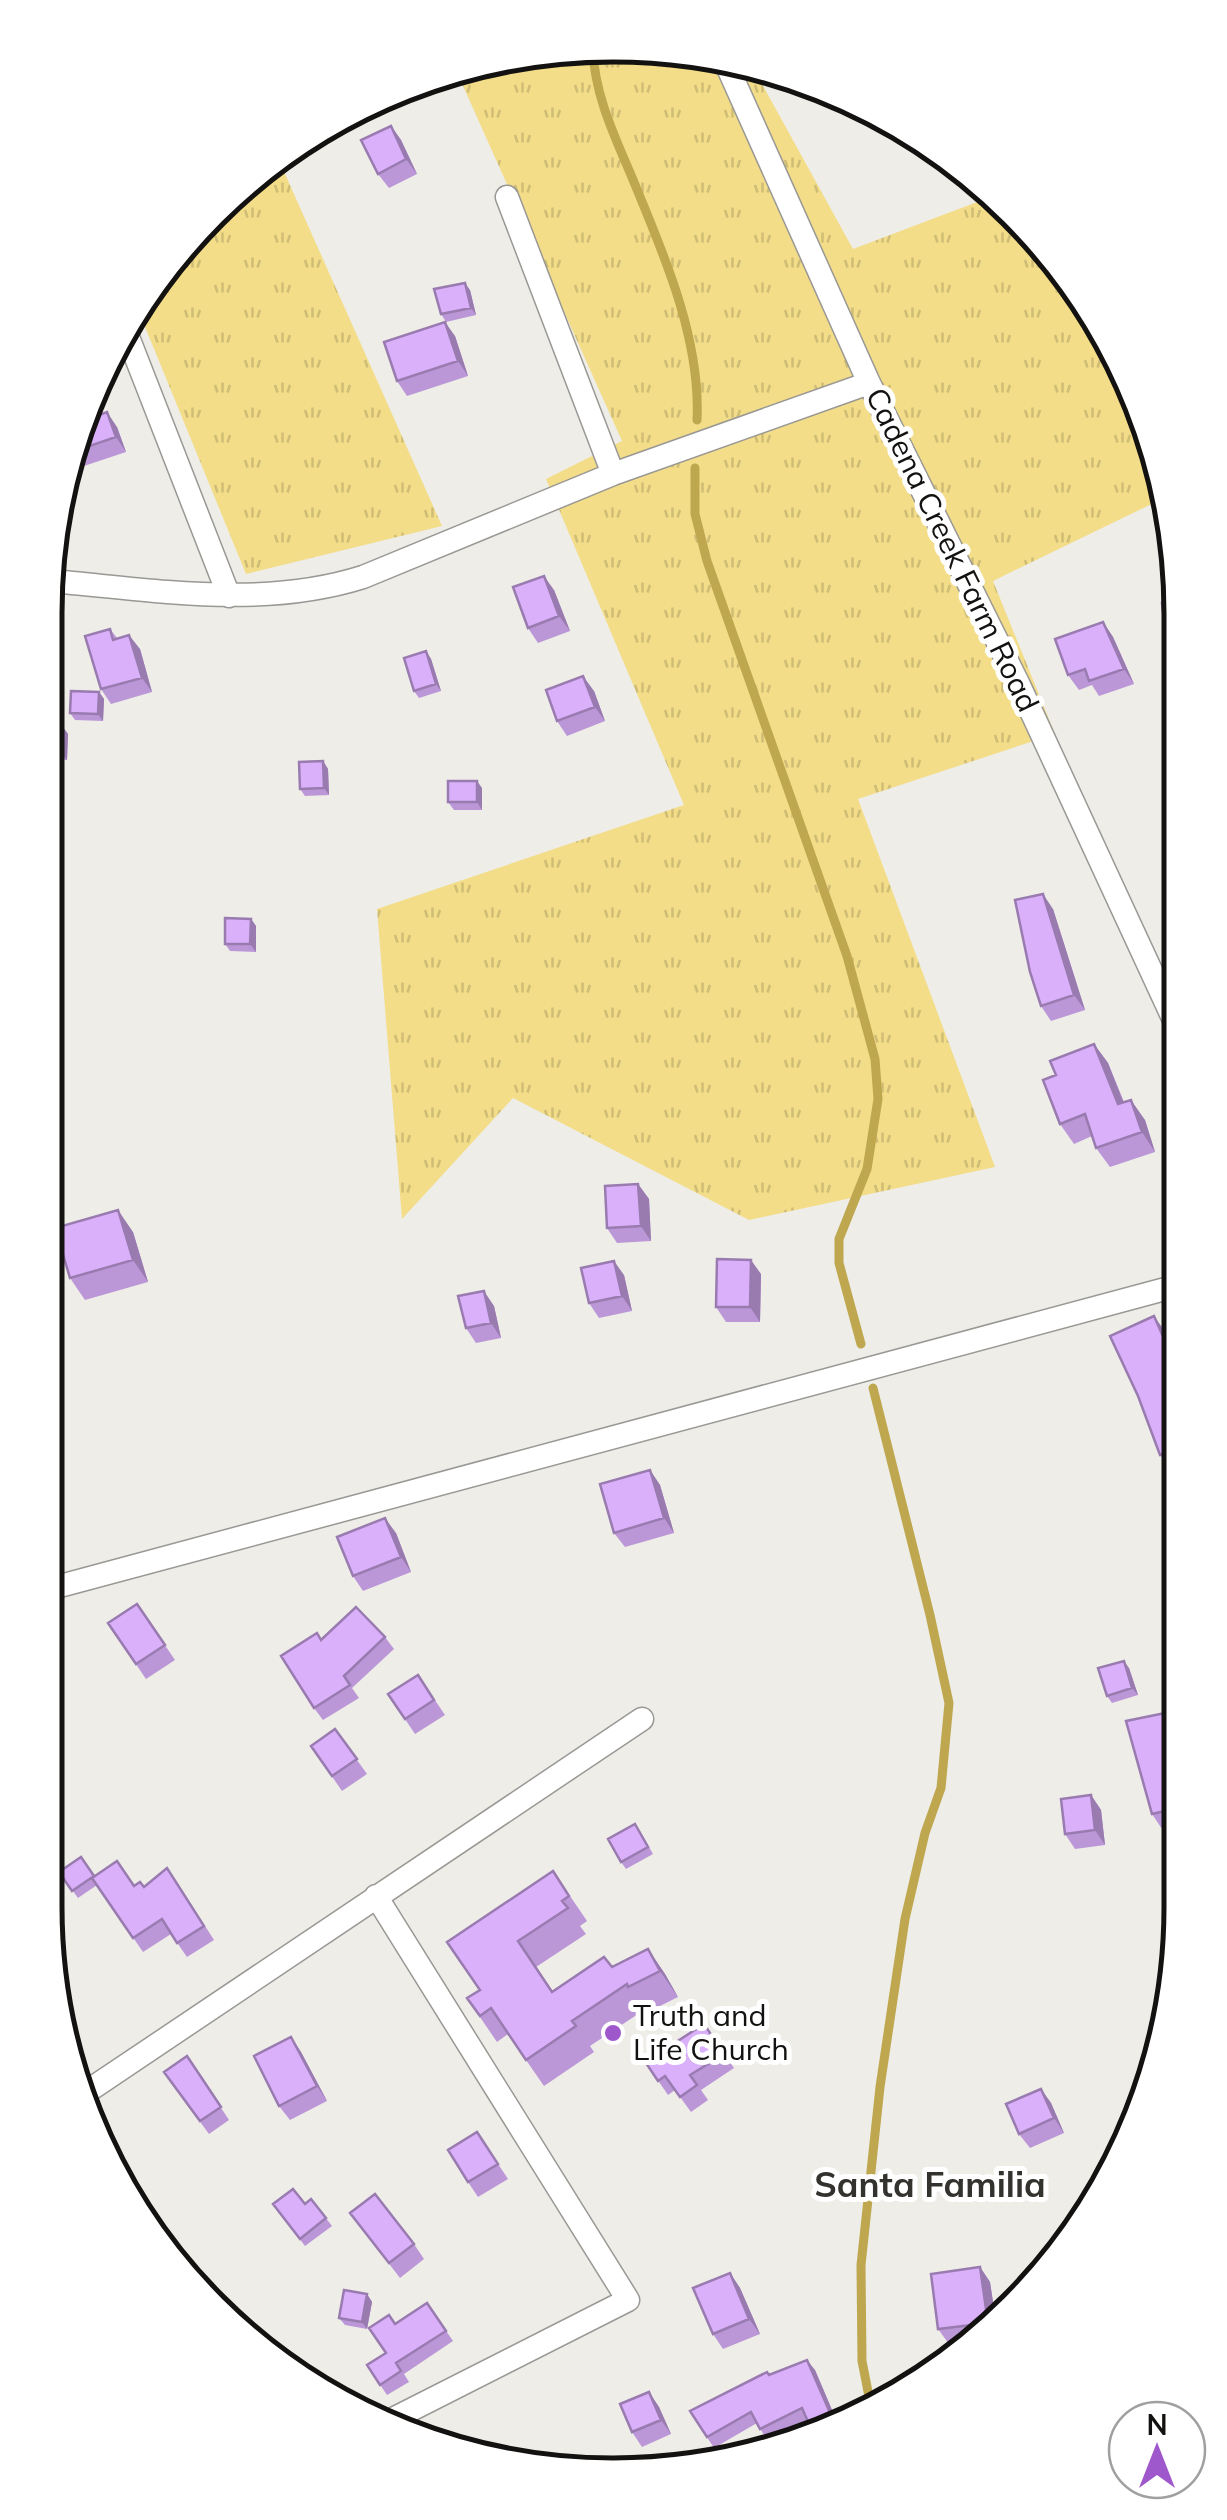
<svg xmlns="http://www.w3.org/2000/svg" width="1227" height="2520" viewBox="0 0 1227 2520" font-family="Mulish,sans-serif">
  <defs>
    <pattern id="grass-tufts" width="24" height="20" patternUnits="userSpaceOnUse" patternTransform="scale(2.5)"><rect width="24" height="20" fill="#f3dd89"/><path d="M3 7l-1-3M5 7V3M7 7l1-3M15 17l-1-3M17 17v-4M19 17l1-3" fill="none" stroke="#cfbd75"/></pattern>
  </defs>
  <rect width="100%" height="100%" fill="#eeede8"/>
  <path fill="url(#grass-tufts)" d="M614,45l142,28 97,176 140,-53 72,72 73,127 28,102 -173,84 62,153 -197,65 137,368 -246,53 -236,-122 -111,121 -25,-310 307,-104 -138,-326 76,-38 -163,-364 -94,32 31,-21z
    M281,165l161,361 -196,48 -105,-257 71,-106z"/>
  <g fill="none" stroke-linecap="round" stroke-linejoin="round">
    <path stroke="#bea74e" stroke-width="9" d="M593,49c1,44 21,86 38,126 31,75 70,162 66,245
      M695,468v46l12,47 140,395 28,103 3,40 -11,70 -28,70v24l22,81
      M872,2412l-10,-51 -1,-96 19,-178 25,-168 20,-86 16,-45 8,-85 -19,-88 -57,-227"/>
    <defs>
      <path id="street" d="M728,68l141,315 150,302 160,346
        M507,197l106,277
        M128,337l101,259
        M51,581c104,9 211,28 312,-4l250,-103 256,-91
        M45,1590l1135,-305
        M376,1896l252,404 -235,119
        M79,2097l563,-378"/>
    </defs>
    <use href="#street" stroke="#999894" stroke-width="25"/>
    <use href="#street" stroke="#fff" stroke-width="22"/>
  </g>
  <path fill="#bb97d8" d="M391,126l10,14 16,34 -28,14 -11,-14z
    M470,290l6,25 -30,7 -5,-8z
    M455,336l13,40 -61,20 -10,-15z
    M83,421l34,6 9,25 -42,14 -7,-11z
    M554,590l16,41 -32,12 -10,-15z
    M1177,602l1,66 -11,-15z
    M1103,622l10,15 21,47 -35,12 -7,-11 -13,5 -11,-15z
    M110,629l7,9 23,11 12,43 -41,12 -10,-15z
    M426,651l5,8 10,32 -22,7 -5,-7z
    M594,691l11,30 -38,15 -10,-15z
    M99,692l5,7 -1,22 -28,-1 -5,-7z
    M45,719h12l11,15 -1,26 -22,-1z
    M323,761l5,8 1,26 -24,1 -5,-7z
    M482,788v22h-28l-6,-8z
    M1053,909l32,101 -34,11 -10,-15z
    M251,919l5,7v26l-26,-1 -5,-7z
    M1094,1044l14,19 16,39 21,18 10,32 -45,15 -14,-19 -4,-12 -18,8 -14,-20 -4,-49z
    M638,1184l11,15 2,42 -34,2 -10,-15z
    M133,1232l15,50 -63,18 -15,-22z
    M761,1274l-1,48h-34l-10,-15z
    M624,1275l8,36 -33,7 -10,-15z
    M494,1306l7,32 -25,5 -10,-15z
    M1169,1337l11,25v120l-2,-7 -4,1 -14,-21z
    M650,1470l10,15 14,48 -49,14 -11,-14z
    M396,1533l15,39 -48,19 -10,-15z
    M137,1604l38,56 -29,19 -38,-56z
    M385,1637l9,12 -42,39 7,10 -36,22 -9,-12 7,-68z
    M1129,1668l9,27 -26,8 -5,-7z
    M418,1675l27,40 -30,19 -27,-40z
    M1175,1711l6,8 1,105 -20,5 -10,-15z
    M335,1729l32,45 -25,17 -31,-45z
    M1091,1795l10,15 4,35 -30,4 -10,-15z
    M640,1831l13,23 -27,15 -5,-7z
    M553,1871l34,50 -7,5 6,8 -50,33 17,25 59,-25 36,-18 17,25 13,23 -32,16 -2,-3 -54,36 4,6 -50,34 -36,-52 -11,8 -30,-44 13,-8z
    M59,1872l36,5 49,10 33,-5 37,58 -27,17 -16,-23 -28,18 -46,-67 -19,13z
    M59,1989l15,24 -10,6z
    M704,2024l30,44 -33,22 7,10 -17,12 -16,-22 -7,5 -24,-35z
    M291,2037l10,15 26,49 -37,19 -11,-14z
    M187,2056l42,64 -20,14 -45,-62z
    M1041,2089l10,14 13,30 -34,15 -11,-14z
    M477,2132l31,47 -30,18 -10,-15z
    M311,2199l21,27 -27,20 -32,-42h32z
    M350,2213l64,31 10,15 -24,19z
    M980,2267l10,15 6,40 -26,19 -21,3 -11,-15z
    M730,2273l10,15 20,46 -37,15 -10,-15z
    M367,2294l5,8 -5,27 -22,-4 -6,-7z
    M427,2303l26,38 -49,33 5,8 -22,13 -20,-30 19,-12 9,-29z
    M815,2370l23,54 -26,8 -5,-12 -40,20 -10,-17 -43,25 -24,-37 79,-36z
    M649,2392l10,15 12,27 -29,13 -10,-15z"/>
  <path fill="#997bb0" d="M391,126l10,14 16,34 -11,-15z
    M465,283l5,7 6,25 -5,-7z
    M445,322l10,14 13,40 -10,-15z
    M107,412l10,15 9,25 -10,-15z
    M544,576l10,14 16,41 -11,-15z
    M1103,622l10,15 21,47 -10,-15z
    M129,635l11,14 12,43 -10,-14z
    M426,651l5,8 10,32 -5,-7z
    M583,676l11,15 11,30 -10,-14z
    M99,692l5,7 -1,22 -5,-7z
    M57,719l11,15 -1,26 -11,-15z
    M323,761l5,8 1,26 -5,-7z
    M477,781l5,7v22l-5,-8z
    M1043,894l10,15 32,101 -11,-15z
    M251,919l5,7v26l-6,-8z
    M1094,1044l14,19 24,61 -14,-20z
    M1131,1100l14,20 10,32 -13,-20z
    M638,1184l11,15 2,42 -10,-15z
    M118,1210l15,22 15,50 -15,-22z
    M751,1260l10,14 -1,48 -10,-15z
    M614,1261l10,14 8,36 -10,-15z
    M484,1291l10,15 7,32 -10,-15z
    M1154,1316l15,21 11,25v9z
    M650,1470l10,15 14,48 -10,-15z
    M385,1518l11,15 15,39 -10,-15z
    M1124,1661l5,7 9,27 -6,-7z
    M1175,1711l6,8v21z
    M1091,1795l10,15 4,35 -10,-15z
    M648,1949l17,25 13,23 -18,-26z
    M291,2037l10,15 26,49 -10,-15z
    M1041,2089l10,14 13,30 -10,-15z
    M980,2267l10,15 6,40 -6,4 -2,-3z
    M730,2273l10,15 20,46 -11,-15z
    M367,2294l5,8 -5,27 -5,-7z
    M807,2360l8,10 23,54 -1,1 -3,-3z
    M649,2392l10,15 12,27 -10,-14z"/>
  <path fill="#dab0fb" stroke="#997bb0" stroke-width="2.5" d="M391,126l15,33 -28,15 -17,-34z
    M465,283l6,25 -30,6 -7,-25z
    M445,322l13,39 -61,20 -13,-39z
    M107,412l9,25 -38,13 5,-29z
    M544,576l15,40 -31,12 -15,-41z
    M1177,602v50l-10,1 -5,-50z
    M1103,622l21,47 -35,12 -4,-12 -17,6 -13,-36z
    M110,629l3,11 16,-5 13,43 -41,11 -16,-53z
    M426,651l10,33 -22,7 -10,-33z
    M583,676l12,31 -38,14 -11,-31z
    M71,691l28,1 -1,22 -28,-1z
    M45,719h12l-1,26h-11z
    M323,761l1,27 -24,1 -1,-27z
    M448,781h29v21h-29z
    M1043,894l31,101 -33,11 -11,-34 -15,-72z
    M225,918l26,1 -1,25h-25z
    M1094,1044l24,60 13,-4 11,32 -46,16 -11,-34 -25,10 -17,-44 13,-5 -6,-14z
    M638,1184l3,42 -34,2 -2,-42z
    M118,1210l15,50 -63,18 -15,-50z
    M717,1259l34,1 -1,47h-34z
    M614,1261l8,35 -33,7 -8,-35z
    M484,1291l7,32 -25,5 -8,-32z
    M1154,1316l22,50 4,-2v118l-11,-30 -9,3 -22,-59 -28,-60z
    M650,1470l14,48 -50,15 -14,-49z
    M385,1518l16,39 -48,19 -16,-39z
    M137,1604l28,41 -29,19 -28,-41z
    M356,1607l29,30 -41,39 6,9 -36,23 -33,-52 36,-23 4,7z
    M1124,1661l8,27 -25,8 -9,-28z
    M418,1675l16,25 -29,19 -17,-25z
    M1175,1711l6,29 1,67 -30,7 -26,-93z
    M335,1729l22,30 -25,17 -21,-30z
    M1091,1795l4,35 -30,4 -4,-35z
    M635,1824l13,23 -27,15 -13,-23z
    M81,1857l13,19 -22,15 -13,-19z
    M117,1861l17,25 6,-4 4,5 23,-19 37,58 -27,17 -15,-24 -29,19 -41,-60z
    M553,1871l16,25 -7,5 6,7 -50,33 34,51 52,-35 8,10 36,-18 12,22 -32,16 -1,-3 -55,37 4,5 -50,34 -35,-52 -11,8 -13,-18 13,-8 -33,-48z
    M704,2024l20,30 -34,21 7,10 -17,12 -15,-21 -7,5 -14,-21 24,-17 2,3z
    M291,2037l26,49 -38,20 -25,-50z
    M187,2056l34,51 -21,14 -36,-49z
    M1041,2089l13,29 -35,16 -13,-30z
    M477,2132l21,32 -30,18 -20,-32z
    M293,2189l12,15 6,-5 15,19 -26,21 -27,-35z
    M375,2194l39,50 -25,19 -39,-50z
    M1078,2215l-10,15 -4,-8z
    M980,2267l8,56 -50,6 -7,-55z
    M730,2273l19,46 -36,15 -20,-46z
    M344,2290l23,4 -5,28 -23,-4z
    M427,2303l19,28 -50,32 5,8 -21,14 -13,-20 19,-12 -17,-25 20,-13 6,9z
    M807,2360l27,62 -22,9 -10,-23 -42,21 -9,-17 -44,25 -17,-26 77,-39 2,3z
    M649,2392l12,28 -29,12 -12,-28z"/>
  <circle fill="#9e58cc" stroke="#fff" stroke-width="4" cx="613" cy="2033" r="10"/>
  <g text-anchor="middle" stroke-width="10" stroke-linejoin="round" paint-order="stroke">
    <g font-size="30" fill="#131210" stroke="#fff">
      <text transform="translate(952 550) rotate(64)" y="10">Cadena Creek Farm Road</text>
    </g>
    <g font-size="30" fill="#131210" stroke="#fff" text-anchor="start">
      <text x="633" y="2026">Truth and<tspan x="633" dy="34">Life Church</tspan></text>
    </g>
    <g font-size="35" font-weight="bold" fill="#33322e" stroke="#fff">
      <text x="930" y="2197">Santa Familia</text>
    </g>
  </g>
  <path d="M0 0H1227V2520H0ZM613 62H613A551 551 0 0 1 1164 613V1907A551 551 0 0 1 613 2458H613A551 551 0 0 1 62 1907V613A551 551 0 0 1 613 62Z" fill="#fff" fill-rule="evenodd"/>
  <path fill="none" stroke="#131210" stroke-width="5" d="M613 62H613A551 551 0 0 1 1164 613V1907A551 551 0 0 1 613 2458H613A551 551 0 0 1 62 1907V613A551 551 0 0 1 613 62Z"/>
  <g transform="translate(1157 2450)"><circle r="48" fill="#ffffff" stroke="#a1a09f" stroke-width="2.5"/>
  <path d="M0-8L18 38L0 25L-18 38Z" fill="#9e58cc"/>
  <text y="-15" font-size="28" font-weight="bold" text-anchor="middle" fill="#131210">N</text>
  </g>
</svg>
